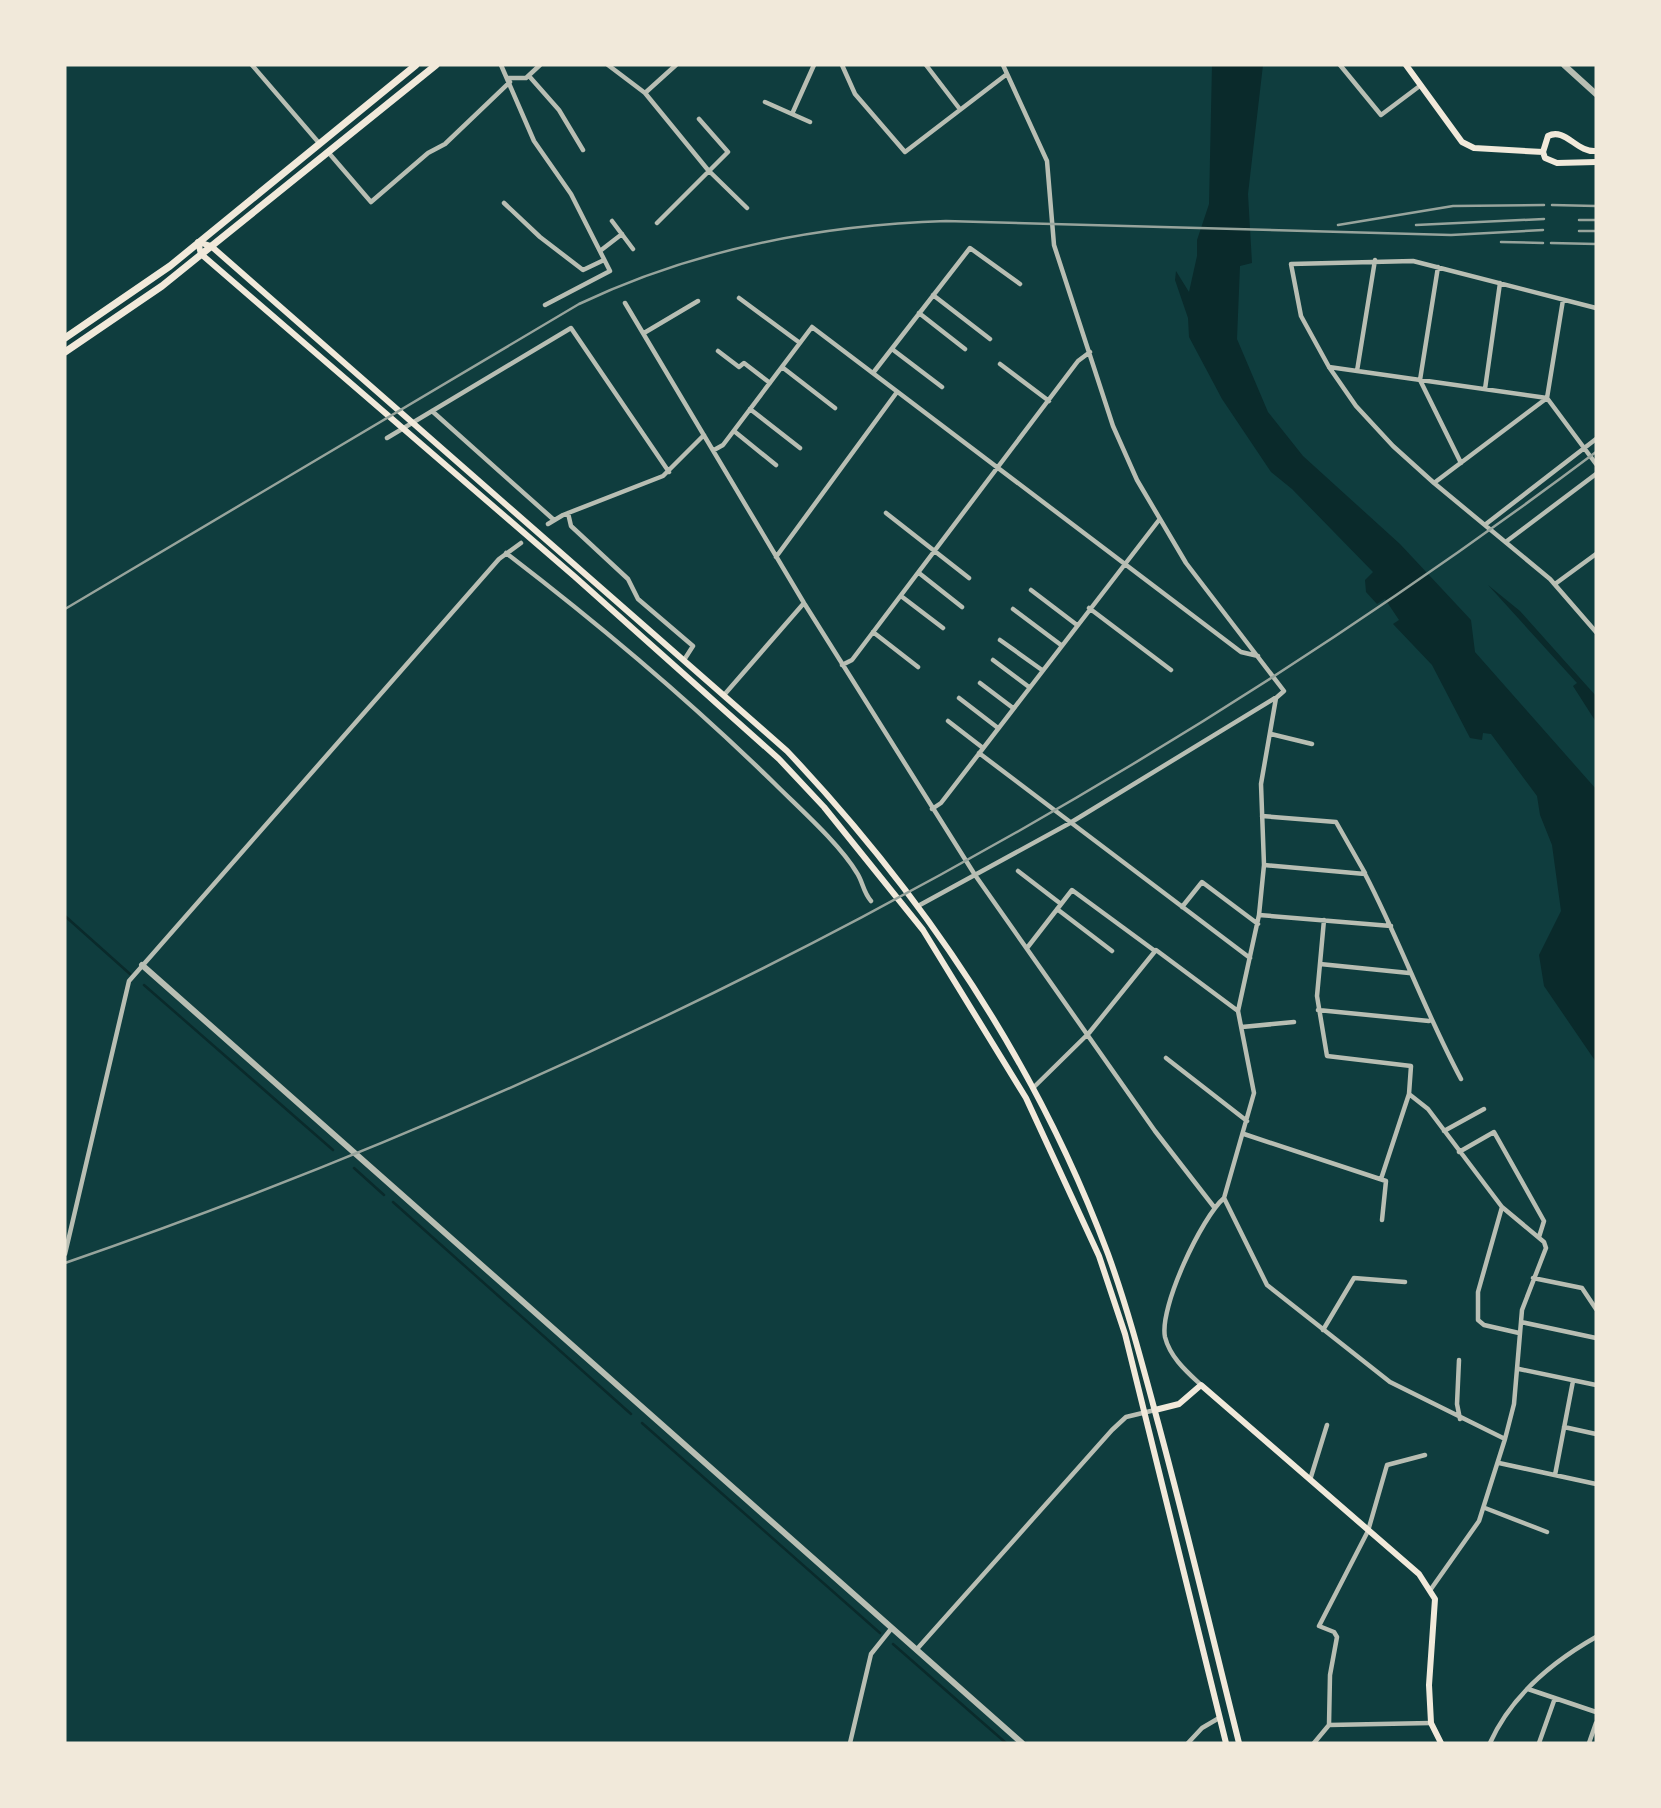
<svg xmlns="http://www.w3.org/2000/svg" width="1661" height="1808" viewBox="0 0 1661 1808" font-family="'Libre Baskerville',serif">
  <rect width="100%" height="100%" fill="#0f3d3e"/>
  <path fill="#0a2a2b" d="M1212,65h51l-15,129 4,69 -12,3 -3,73 31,73 35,44 97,88 71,76 4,32 121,137v273l-52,-76 -5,-31 22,-44 -9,-66 -12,-30 -3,-19 -46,-62 -8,-1 -1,7 -12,-2 -38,-73 -39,-41 6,-4 -14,-21 -8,5 -11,-12 -1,-12 8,-8 -81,-83 -21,-17 -49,-73 -33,-62 -1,-19 -13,-38 1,-9 13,21 8,-36v-16l12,-36z
    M1488,585l32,26 76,85v26l-23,-36 4,-3z"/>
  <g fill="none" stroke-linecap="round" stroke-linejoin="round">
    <path stroke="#0a2a2b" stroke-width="2.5" d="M65,916l65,58
      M144,985l189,165
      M354,1168l30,27
      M393,1202l238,212
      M642,1423l238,210
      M893,1644l113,99"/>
    <path stroke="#b8beb3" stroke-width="4.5" d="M252,65l67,78
      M501,65l33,76 37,53 39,77 -65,34
      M608,65l37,28 63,77 39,38
      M842,65l13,29 50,58 102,-78
      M926,65l33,43
      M1003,65l44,96 7,84 59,181 24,54 49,83 98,128 -8,7 -15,86 3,81 -5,50 -21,96 16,82 -30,105c-22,19 -65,109 -59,139 5,20 21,34 36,48
      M1340,65l41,50 40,-30
      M529,76l30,34 24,40
      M508,78h18l14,-13
      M645,93l31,-28
      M765,102l45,20
      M792,114l22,-49
      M328,152l43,50 57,-49 17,-9 65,-62
      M504,203l36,34 43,33 21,-10
      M612,221l21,28
      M657,223l71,-71 -29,-33
      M600,251l22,-17
      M1438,267l-18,113 41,83
      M933,295l57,44
      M739,298l61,45
      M625,303l179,300 171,272 180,256 59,76
      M1596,308l-183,-47 -122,3 10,52 28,51 27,39 37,40 41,37 116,96 46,53
      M919,313l46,36
      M644,333l54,-32
      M892,349l50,38
      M718,351l21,16 5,-4 26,20
      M1000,364l49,37
      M782,367l53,41
      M1329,367l218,31 49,66
      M1357,371l18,-111
      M873,373l97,-125 50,36
      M1485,389l15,-106
      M750,409l50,39
      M432,411l122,109
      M734,431l42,34
      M387,438l184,-110 98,144
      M714,450l9,-5 89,-118 429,325 17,4
      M1434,483l113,-85 16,-98
      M568,513l3,13 57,53 10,20 55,47 -9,14
      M886,513l83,65
      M548,524l15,-9 100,-39 41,-41
      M1486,524l110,-85
      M1507,541l89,-67
      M506,553c94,72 183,147 268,230 25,25 65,60 83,90 6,9 6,19 14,28
      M776,557l121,-165
      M919,573l43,34
      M1555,584l41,-30
      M1031,590l46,35
      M901,596l42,32
      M1089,608l82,62
      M1013,609l48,36
      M873,632l45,35
      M1000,640l42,30
      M993,660l36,27
      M842,665l10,-5 226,-299 12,-9
      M980,683l33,25
      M724,695l80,-92
      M959,698l39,30
      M948,721l35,27
      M1271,734l41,10
      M979,753l271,205
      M932,809l9,-6 218,-283
      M1262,816l74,6 29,51
      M1264,865l101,9c35,67 60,138 96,205
      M1018,871l43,33
      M918,906l152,-83 205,-125
      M1182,907l20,-25 56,42
      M1057,909l55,42
      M1259,915l132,11
      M1324,920l-7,76 10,60 84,10 -2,28 19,15 74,98 -24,85v28l6,5 35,8
      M1027,948l45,-58 83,61
      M1320,964l89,9
      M1318,1010l111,11
      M1242,1027l52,-5
      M1166,1058l81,63
      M1033,1088l56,-55 67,-83 82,61
      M1444,1131l40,-22
      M1244,1134l142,47 -4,39
      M1459,1152l35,-20 50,89 -5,16
      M1381,1179l28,-85
      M1224,1198l43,87 123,97 115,57 -26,82 -48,68
      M1502,1207l42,35 2,6 -24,62 -8,94 -9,35
      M65,1254l64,-273 370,-422 22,-16
      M1533,1278l49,10 14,21
      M1521,1322l75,16
      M1323,1330l31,-52 51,4
      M1459,1360l-2,44 3,15
      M1519,1369l77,16
      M1564,1427l32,7
      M1425,1455l-38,10 -19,66 -49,95 15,6 3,5 -7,38 -1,50 102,-2
      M1499,1463l97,21
      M1555,1475l18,-94
      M1310,1480l17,-55
      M1485,1508l62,24
      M917,1649l195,-219 14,-13 29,-7
      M1528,1689l68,23
      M850,1743l21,-89 20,-25
      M1188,1743l14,-15 17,-10
      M1314,1743l15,-18
      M1490,1743c21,-47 62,-81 106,-106
      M1539,1743l16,-45
      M1589,1743l7,-20"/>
    <path stroke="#b8beb3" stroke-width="6" d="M1564,65l32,29
      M142,965l880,778"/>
    <path stroke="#f1e9da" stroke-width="6" d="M1406,65l56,77 12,6 69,4
      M1596,151c-19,2 -31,-24 -48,-15l-5,16 2,6 12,5 39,-1
      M198,242l13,4 576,505c138,146 251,315 321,503 21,58 36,117 52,176 28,104 53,209 79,313
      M198,242l3,12 373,322 205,183 45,48 99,123 103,168 73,158 26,78 101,409
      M1155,1410l24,-6 22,-19 218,189 16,25 -6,86 2,38 10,20"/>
    <path stroke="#f1e9da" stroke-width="7" d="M65,338l105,-72 246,-201
      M65,352l97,-66 274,-221"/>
    <path stroke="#97a49c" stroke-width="2.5" d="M1552,205l44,1
      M1579,220h17
      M1338,225l115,-19 91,-1
      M1416,225l128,-6
      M1579,231h17
      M1501,242l42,1
      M1551,243l45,1
      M65,609l514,-305c116,-55 240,-79 367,-83l505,14 92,-5
      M65,1263c549,-190 1066,-462 1531,-811"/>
  </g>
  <rect width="1661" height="1808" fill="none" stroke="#f1e9da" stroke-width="133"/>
</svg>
